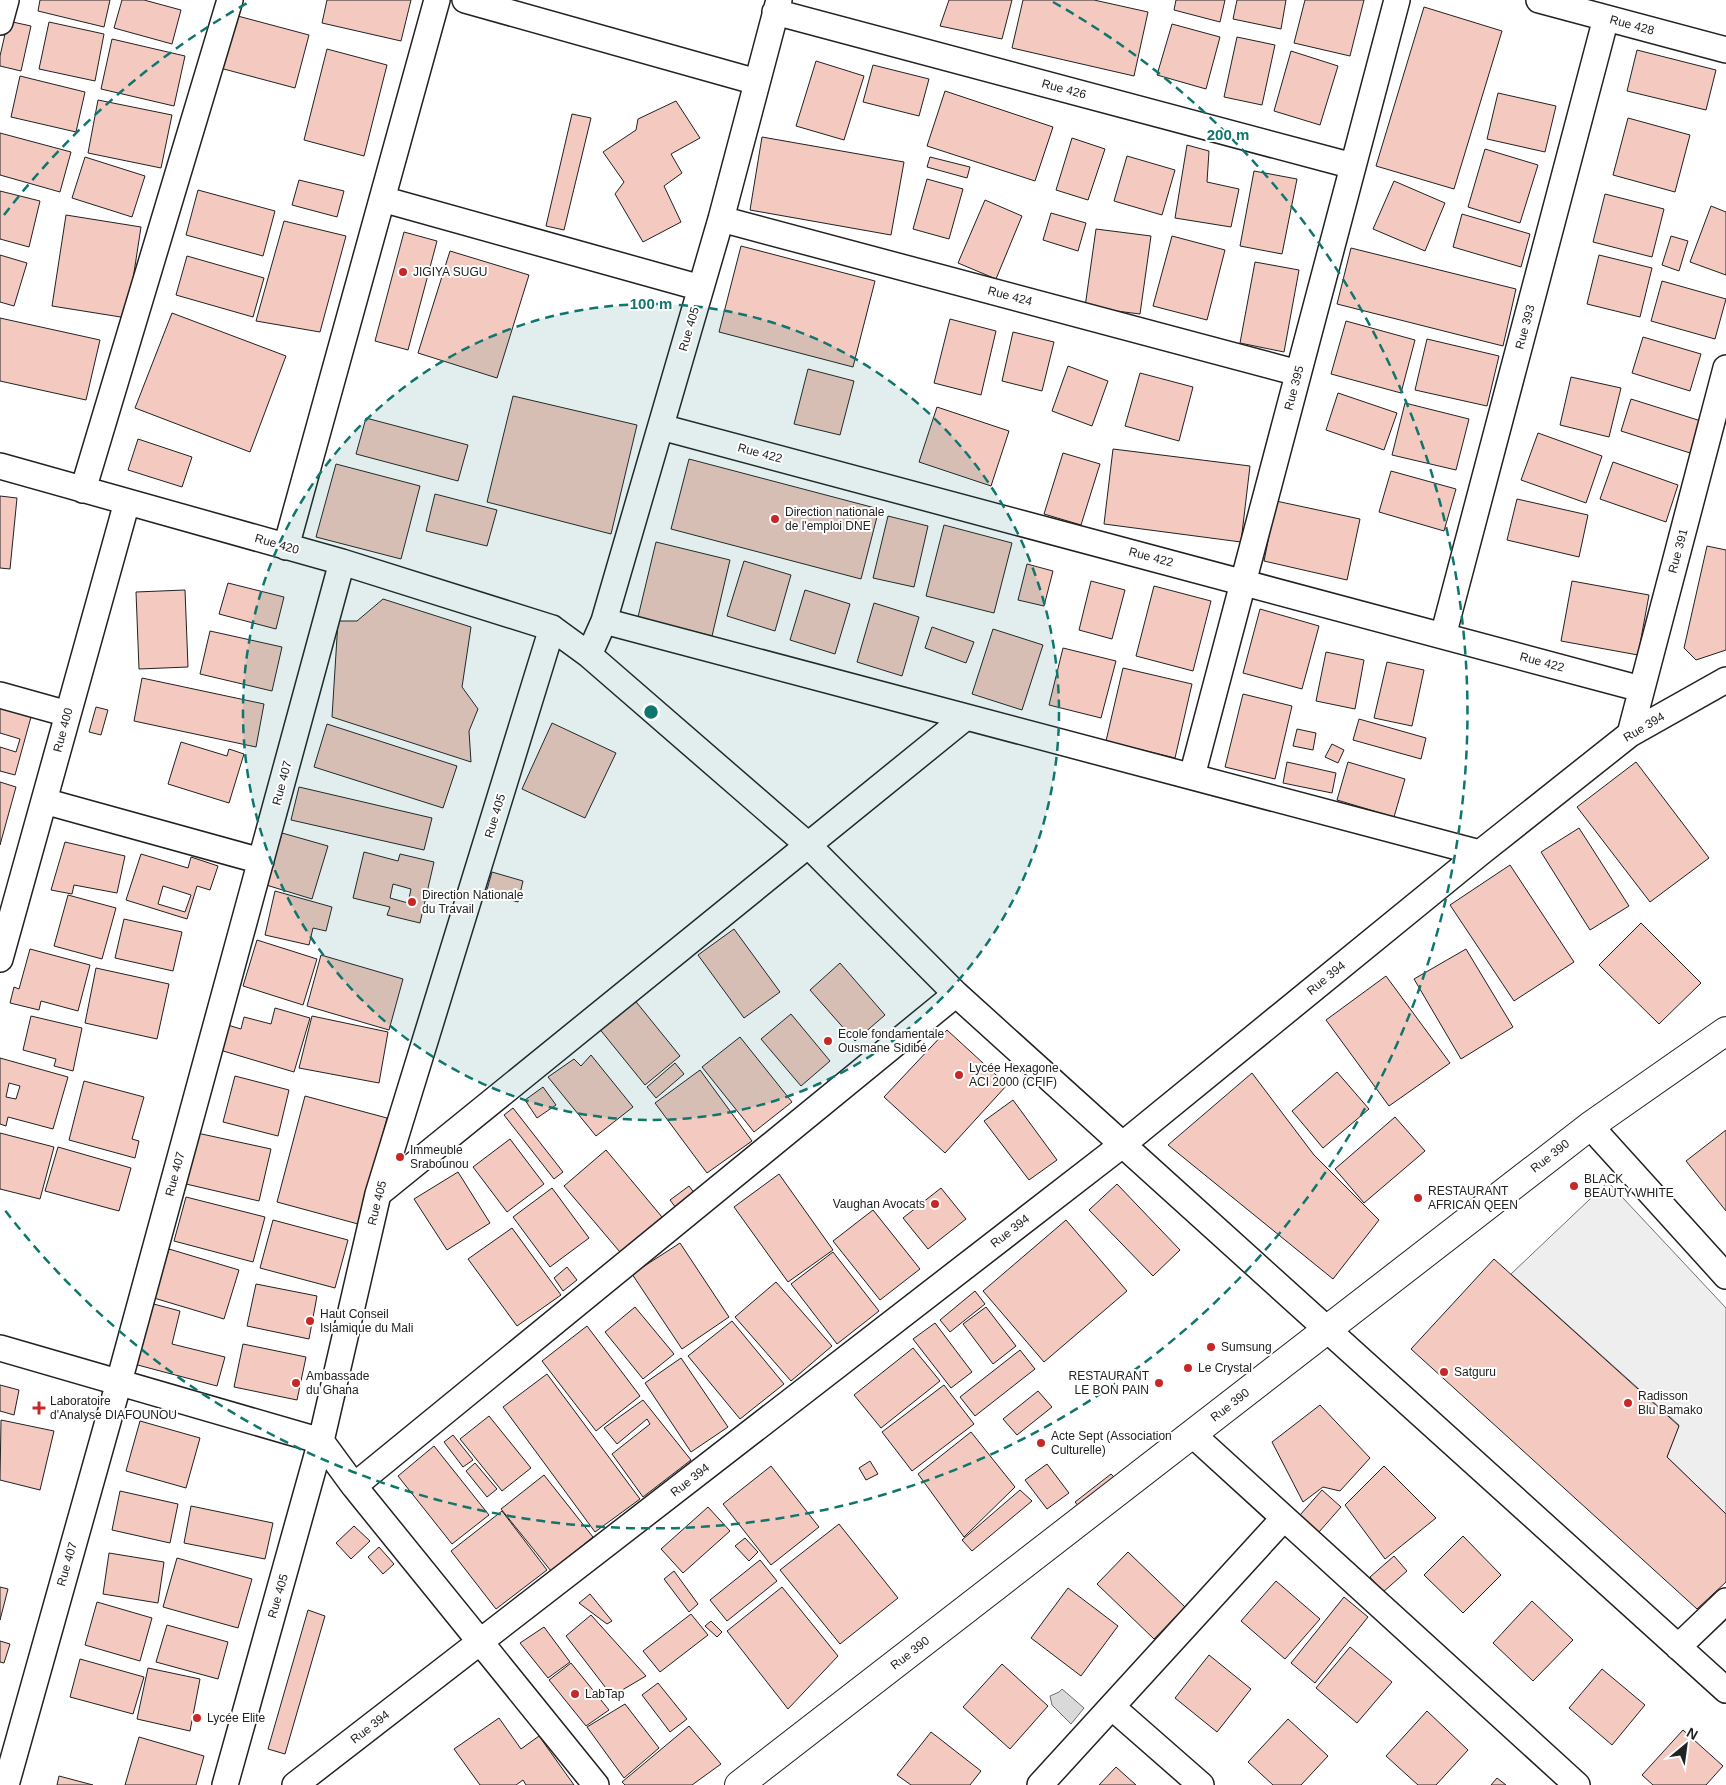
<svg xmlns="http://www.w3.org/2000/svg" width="1726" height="1785" viewBox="0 0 1726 1785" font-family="Helvetica,sans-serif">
  <rect width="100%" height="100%" fill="#fff"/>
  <path fill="#eee" stroke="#6f6f6f" d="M1608,1182l118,126v206l-59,-57 12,-32 -168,-151z"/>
  <path fill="#d9d9d9" stroke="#6f6f6f" d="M1062,1689l22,19 -13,16 -19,-19 -2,-9 9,-4z"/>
  <path fill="#f3c9c0" stroke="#222" fill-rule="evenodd" d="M40,0h70l-6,27 -66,-16z
    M122,0h22l37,10 -9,34 -58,-16z
    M327,0h84l-10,41 -79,-18z
    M949,0h63l-10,39 -62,-13z
    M1023,0h71l54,12 -14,64 -122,-28z
    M1176,0h49l-5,22 -46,-12z
    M1237,0h49l-5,29 -48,-10z
    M1305,0h59l-14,56 -56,-13z
    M1424,7l78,24 -48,158 -78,-23z
    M234,15l75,20 -14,53 -75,-20z
    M8,21l23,5 -10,45 -21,-5v-10z
    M49,22l55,12 -9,47 -56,-12z
    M1172,24l48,13 -14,52 -49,-14z
    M1237,37l38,8 -13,60 -38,-8z
    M112,39l73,17 -11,50 -73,-17z
    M327,49l60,16 -23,91 -60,-16z
    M1637,50l79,20 -10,40 -79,-19z
    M1291,51l47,15 -18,59 -46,-14z
    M816,61l48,15 -20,64 -48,-14z
    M873,65l56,14 -10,37 -56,-14z
    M20,76l65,16 -9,40 -65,-15z
    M945,91l108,36 -18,54 -108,-35z
    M1498,93l58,13 -11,46 -58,-13z
    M98,100l74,15 -11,53 -73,-15z
    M676,101l24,37 -29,16 11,19 -18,13 17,36 -38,20 -28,-48 9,-12 -21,-30 33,-22 2,-11z
    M572,114l19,4 -27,112 -18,-4z
    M1628,118l62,17 -15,57 -62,-17z
    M0,133l71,19 -11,40 -60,-17z
    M762,137l142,25 -13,73 -141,-25z
    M1072,138l33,11 -17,51 -32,-10z
    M1187,145l22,6 -2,31 32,7 -8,38 -56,-9z
    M1485,149l53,16 -18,58 -52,-16z
    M1127,156l48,14 -13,45 -48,-14z
    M85,157l60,19 -13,41 -60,-19z
    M930,157l40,10 -3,11 -40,-11z
    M1254,171l43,8 -15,75 -42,-8z
    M927,179l36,10 -14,50 -36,-10z
    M299,180l45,11 -7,26 -45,-12z
    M1394,181l51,22 -20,48 -52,-22z
    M198,190l77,21 -12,45 -77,-21z
    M0,191l40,10 -11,46 -29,-8z
    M1605,194l59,15 -12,48 -59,-15z
    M985,200l37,16 -26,63 -38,-16z
    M1711,206l15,6v63l-36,-13z
    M1051,213l35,10 -8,28 -35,-11z
    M1462,214l68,20 -9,33 -68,-20z
    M66,215l75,12 -14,91 -75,-12z
    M284,221l62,15 -26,96 -64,-11z
    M1096,229l55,7 -11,78 -55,-7z
    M404,232l33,9 -29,109 -33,-9z
    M1172,236l53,14 -18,70 -54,-14z
    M1671,236l17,5 -9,30 -17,-6z
    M741,246l134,35 -22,86 -134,-35z
    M1351,248l165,41 -13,57 -166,-42z
    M450,251l79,24 -32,103 -79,-25z
    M0,255l27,8 -13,43 -14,-4z
    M1599,255l53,13 -12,49 -53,-13z
    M187,256l77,22 -11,39 -77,-22z
    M1255,262l44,8 -15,82 -44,-9z
    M1662,281l64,18 -11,40 -64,-18z
    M172,313l114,43 -36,96 -115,-44z
    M0,318l100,22 -14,60 -86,-19z
    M950,319l46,12 -15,64 -47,-12z
    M1346,321l69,19 -14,53 -70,-19z
    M1013,332l41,10 -12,49 -40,-10z
    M1643,337l58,17 -11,37 -58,-18z
    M1427,339l72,17 -12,50 -72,-16z
    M1068,366l40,15 -16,45 -40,-15z
    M808,369l46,12 -14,54 -46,-11z
    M1140,373l53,14 -14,54 -54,-15z
    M1571,377l50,11 -12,49 -49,-12z
    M1338,393l59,20 -13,37 -58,-20z
    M513,396l124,29 -26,109 -124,-32z
    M1631,399l70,22 -11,32 -69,-22z
    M1405,403l64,16 -13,51 -64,-15z
    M937,407l72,24 -18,55 -72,-24z
    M366,418l102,27 -10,36 -102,-27z
    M1538,433l64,23 -16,47 -65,-23z
    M138,439l54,18 -10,30 -54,-17z
    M1113,449l137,17 -9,76 -137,-18z
    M1063,453l37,11 -19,61 -37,-11z
    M689,459l190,50 -18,70 -190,-50z
    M1613,462l65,23 -12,37 -66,-23z
    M336,464l84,22 -19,73 -85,-22z
    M1391,471l65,18 -12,42 -65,-19z
    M435,494l62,16 -10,36 -61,-15z
    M0,496l17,2 -7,71 -10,-1z
    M1517,499l71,16 -9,42 -72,-17z
    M1276,501l84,18 -13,61 -83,-19z
    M888,516l40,10 -14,61 -41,-9z
    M944,525l68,18 -18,70 -68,-17z
    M656,542l74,18 -18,76 -74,-19z
    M1707,546l19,4v100l-30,10 -12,-12z
    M744,561l47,14 -16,56 -48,-15z
    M1027,564l26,7 -9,35 -26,-6z
    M1091,581l34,9 -13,49 -33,-9z
    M1572,581l77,14 -11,60 -77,-14z
    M228,583l56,14 -8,32 -57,-15z
    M1154,586l57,15 -18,70 -57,-15z
    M185,590l3,77 -49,2 -3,-77z
    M805,590l45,14 -15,50 -45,-14z
    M383,599l88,28 -9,60 16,22 -9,22 2,31 -139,-45 6,-96h19z
    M874,603l45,14 -17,59 -45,-14z
    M1260,609l59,17 -17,63 -59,-16z
    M932,627l42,15 -8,21 -41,-15z
    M993,629l50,16 -21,65 -50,-16z
    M210,631l72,16 -10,44 -72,-17z
    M1063,648l53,13 -15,57 -52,-13z
    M1326,652l38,8 -9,49 -39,-8z
    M1387,662l37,8 -12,56 -38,-8z
    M1123,668l69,16 -17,74 -69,-17z
    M142,678l122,26 -8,43 -122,-26z
    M1243,694l49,12 -17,73 -50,-12z
    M96,707l12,3 -7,25 -12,-3z
    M0,708l31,9 -16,58 -15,-4v-24l16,5 4,-13 -20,-6z
    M1359,719l67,19 -5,21 -68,-19z
    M552,723l64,30 -31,65 -63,-29z
    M327,724l130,42 -14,42 -129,-41z
    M1297,729l19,4 -3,17 -20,-4z
    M181,742l46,14 2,-7 15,5 -15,49 -61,-19z
    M1332,744l12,6 -6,13 -13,-6z
    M1287,762l49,11 -4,20 -49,-10z
    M1348,762l57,17 -11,38 -57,-17z
    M1636,762l73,96 -59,44 -73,-95z
    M0,782l16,5 -16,58z
    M299,787l133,31 -8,32 -133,-30z
    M1579,828l50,78 -39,24 -49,-78z
    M282,833l46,13 -16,53 -49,-15 9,-17z
    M65,842l60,14 -8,37 -43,-8 -2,9 -21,-4z
    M364,852l34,9 2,-7 34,8 -14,61 -33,-8 3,-8 -37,-9zM393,884l18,5 -3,14 -18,-5z
    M141,854l47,14 3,-11 27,9 -8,24 -13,-4 -10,33 -61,-19zM163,886l28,9 -6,17 -27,-8z
    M1510,865l64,97 -60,39 -64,-96z
    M492,872l31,9 -5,21 -32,-9z
    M275,891l57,16 -6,24 -13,-3 -4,17 -44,-10z
    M68,895l48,13 -14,51 -48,-13z
    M124,919l58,13 -9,39 -58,-13z
    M1641,923l60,60 -42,41 -60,-59z
    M734,929l46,63 -36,26 -46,-63z
    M257,940l60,19 -14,46 -60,-19z
    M30,949l60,16 -12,46 -37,-10 -2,9 -29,-7 4,-16 5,2z
    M1466,949l47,78 -52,32 -47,-80z
    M321,955l82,24 -14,51 -82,-24z
    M840,963l45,52 -30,26 -45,-51z
    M96,968l73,16 -12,55 -72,-16z
    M1386,976l64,87 -61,43 -63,-86z
    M633,998l47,58 -35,29 -47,-58z
    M275,1008l35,10 -16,54 -81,-24 8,-25 20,6 3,-12 27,7z
    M791,1014l39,47 -29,25 -40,-47z
    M31,1016l51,12 -9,43 -19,-5 2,-7 -33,-9z
    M312,1016l76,16 -9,51 -80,-15z
    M947,1030l60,55 -62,68 -61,-56z
    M740,1037l52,65 -38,30 -52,-65z
    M591,1055l42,52 -37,29 -48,-59 26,-18 7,7z
    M0,1058l68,19 -15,52 -45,-12 -2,9 -6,-2zM9,1083l11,3 -4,13 -10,-2z
    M675,1063l9,11 -28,24 -9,-11z
    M700,1070l52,71 -45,32 -52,-70z
    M1337,1072l32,37 -46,39 -31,-37z
    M1252,1073l62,82 65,65 -46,59 -165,-134z
    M235,1076l54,14 -11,46 -55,-14z
    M84,1081l60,16 -12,42 7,2 -4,17 -66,-18z
    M543,1087l13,18 -19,13 -12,-18z
    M305,1096l82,22 -29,106 -81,-22z
    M1013,1100l44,60 -28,20 -45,-59z
    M513,1108l50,64 -9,7 -50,-64z
    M1395,1117l30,34 -61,52 -29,-34z
    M1726,1130v81l-40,-50z
    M0,1133l54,14 -14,52 -40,-10z
    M197,1133l74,16 -12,52 -73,-17z
    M510,1139l34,45 -37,28 -34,-45z
    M58,1147l73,21 -12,43 -74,-20z
    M606,1150l61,73 -42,35 -61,-72z
    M458,1172l32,51 -43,27 -33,-51z
    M779,1174l54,76 -45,32 -54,-75z
    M1117,1184l63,66 -27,26 -64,-66z
    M689,1186l9,12 -19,14 -9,-12z
    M552,1188l37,50 -39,29 -37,-50z
    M941,1188l25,31 -38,30 -25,-31z
    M186,1197l79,20 -12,45 -79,-21z
    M873,1210l47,59 -40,31 -47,-59z
    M273,1220l75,20 -13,48 -75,-20z
    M1066,1220l61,71 -83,71 -61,-71z
    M512,1228l49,67 -44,31 -49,-67z
    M680,1243l49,74 -47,32 -50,-75z
    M169,1249l70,21 -15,49 -70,-21z
    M833,1252l46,59 -42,33 -46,-60z
    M1494,1259l185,167 -12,31 59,57v68l-29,27 -286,-260z
    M567,1267l10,13 -14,11 -9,-13z
    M776,1282l56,64 -41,35 -56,-64z
    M256,1284l61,12 -8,43 -62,-13z
    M975,1291l10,13 -35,28 -10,-12z
    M146,1302l34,9 -8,33 53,13 -8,29 -87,-23z
    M635,1307l39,47 -31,25 -38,-47z
    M986,1307l30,39 -23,18 -30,-40z
    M732,1321l52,63 -44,35 -52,-63z
    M935,1323l37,49 -21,16 -38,-49z
    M587,1326l53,70 -44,35 -54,-70z
    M243,1344l63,13 -9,43 -63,-13z
    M913,1348l27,33 -59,47 -27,-33z
    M1020,1350l15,19 -60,47 -15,-19z
    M681,1358l47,69 -37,25 -46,-69z
    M547,1374l93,125 -45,33 -92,-125z
    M0,1385l19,5 -5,25 -14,-4z
    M944,1385l30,39 -62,47 -30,-39z
    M1038,1391l14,16 -35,28 -14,-16z
    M643,1400l48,60 -48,37 -31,-43 38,-30 -3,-5 -30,25 -13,-16z
    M1320,1405l50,53 -30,33 -17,-4 -20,15 -31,-60z
    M489,1416l42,52 -29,23 -42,-52z
    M1,1420l53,11 -14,59 -40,-10z
    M140,1421l60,17 -14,50 -60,-17z
    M971,1432l44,55 -51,50 -46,-63z
    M453,1435l20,25 -10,7 -19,-25z
    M434,1446l55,69 -37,29 -54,-68z
    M870,1461l8,13 -12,6 -7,-12z
    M475,1463l22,26 -10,8 -21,-26z
    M1047,1464l22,29 -22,16 -22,-29z
    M771,1466l48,61 -48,38 -48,-61z
    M1384,1466l52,52 -51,41 -40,-54z
    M1111,1474l6,6 -36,29 -6,-7z
    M544,1475l49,62 -42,34 -50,-62z
    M1020,1490l12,11 -60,50 -10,-11z
    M1322,1490l19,17 -22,25 -19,-17z
    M120,1491l58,13 -8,39 -58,-13z
    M191,1506l82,17 -8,36 -81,-16z
    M708,1507l22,24 -47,42 -22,-24z
    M502,1511l45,59 -51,39 -45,-58z
    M839,1524l59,74 -58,46 -60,-74z
    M354,1526l16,15 -19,18 -15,-16z
    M1463,1536l38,39 -38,38 -39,-38z
    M745,1538l13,14 -9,9 -14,-15z
    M379,1547l15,17 -11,10 -15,-17z
    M1128,1552l57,55 -31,32 -57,-55z
    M109,1553l55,9 -6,41 -55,-9z
    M1394,1556l13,15 -24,21 -13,-15z
    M177,1558l75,21 -14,49 -75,-21z
    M760,1560l17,21 -50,40 -17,-21z
    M674,1571l24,33 -9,8 -25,-33z
    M1276,1581l44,38 -35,40 -44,-38z
    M0,1587l8,2 -8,31z
    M782,1587l56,69 -50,53 -61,-78z
    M1068,1588l50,38 -37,50 -50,-38z
    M590,1594l22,27 -5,3 -28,-21z
    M1344,1597l24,20 -53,66 -24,-20z
    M1532,1601l41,39 -40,41 -40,-38z
    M97,1602l55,16 -12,43 -55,-16z
    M308,1610l17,6 -40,138 -17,-5z
    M691,1614l17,21 -48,37 -17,-21z
    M591,1615l55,61 -34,20 -46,-60z
    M711,1621l11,11 -5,5 -12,-11z
    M167,1625l61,17 -10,37 -62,-17z
    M544,1627l26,35 -22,16 -28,-35z
    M0,1641l10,3 -6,19 -4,-1z
    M1350,1647l42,35 -35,41 -41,-35z
    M1209,1655l42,34 -34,43 -42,-34z
    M80,1659l64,18 -11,37 -63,-17z
    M571,1663l38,47 -23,16 -37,-46z
    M1002,1664l46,42 -38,43 -47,-42z
    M148,1668l52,11 -10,52 -53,-12z
    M1602,1669l43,36 -33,40 -43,-37z
    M658,1683l29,36 -17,13 -28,-37z
    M625,1704l34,44 -35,30 -37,-51z
    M1427,1711l41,39 -32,35h-18l-32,-29z
    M499,1718l22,31 18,-13 35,49h-48l-3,-5 -7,5h-36l-26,-36z
    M1288,1719l40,37 -27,29h-28l-25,-23z
    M689,1726l32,38 -29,21h-67l-3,-3z
    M1683,1730l40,36 -17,19h-53l-11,-10z
    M931,1732l50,39 -11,14h-59l-14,-10z
    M139,1737l65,19 -8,29h-71z
    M1116,1767l20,18h-37z
    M59,1776l34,9h-36z
    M1497,1778l9,7h-15z"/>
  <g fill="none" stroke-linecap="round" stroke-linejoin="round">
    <defs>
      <path id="minor" d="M465,0l292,82
        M1539,0l187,50
        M775,12l578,154
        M0,22l6,-22
        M382,199l319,89
        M721,219l577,154
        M661,427l980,262
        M0,466l342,96 210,66 37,27 219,190 148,149 770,696
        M83,490l147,-490
        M286,547l151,-547
        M604,621l876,232
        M1443,636l163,-618
        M589,655l15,-34 117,-402 58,-219
        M0,695l68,19
        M1630,734l96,-366
        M1192,776l205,-776
        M44,801l217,60
        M0,959l127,-457
        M1590,1126l136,150
        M378,1194l588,-477
        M0,1348l321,93 33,45 242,299
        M1192,1434l385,351
        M354,1486l602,-492
        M1678,1647l48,-46
        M1112,1707l89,78
        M6,1785l113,-403 223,-820
        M225,1785l96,-344 57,-247 174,-566
        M295,1785l827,-640 358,-292 150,-119 96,-54
        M1040,1785l244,-267"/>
      <path id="tertiary" d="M739,1785l851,-659 136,-95"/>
    </defs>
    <use href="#minor" stroke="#222" stroke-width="28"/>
    <use href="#tertiary" stroke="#222" stroke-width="30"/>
    <use href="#minor" stroke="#fff" stroke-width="25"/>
    <use href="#tertiary" stroke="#fff" stroke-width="28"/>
  </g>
  <circle cx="651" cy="712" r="408" fill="#0f766e" fill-opacity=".12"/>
  <g fill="none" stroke="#0f766e" stroke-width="2.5" stroke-dasharray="9 6">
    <circle cx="651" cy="712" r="408"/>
    <path d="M4 215A816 816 0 0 1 249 2M1053 2A816 816 0 1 1 4 1209"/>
  </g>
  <g fill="#c62828" stroke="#fff" stroke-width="2">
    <circle cx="403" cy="272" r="5"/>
    <circle cx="775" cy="519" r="5"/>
    <circle cx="412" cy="902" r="5"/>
    <circle cx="828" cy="1041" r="5"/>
    <circle cx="959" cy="1075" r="5"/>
    <circle cx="400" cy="1157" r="5"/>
    <circle cx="1574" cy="1186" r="5"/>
    <circle cx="1418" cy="1198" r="5"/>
    <circle cx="935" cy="1204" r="5"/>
    <circle cx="310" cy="1321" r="5"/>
    <circle cx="1211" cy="1347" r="5"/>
    <circle cx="1188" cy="1368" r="5"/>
    <circle cx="1444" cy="1372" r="5"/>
    <circle cx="296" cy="1383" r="5"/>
    <circle cx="1159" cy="1383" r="5"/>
    <circle cx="1628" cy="1403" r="5"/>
    <path d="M36.5 1400.5h5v5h5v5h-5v5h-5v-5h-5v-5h5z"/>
    <circle cx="1041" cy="1443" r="5"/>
    <circle cx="575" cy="1694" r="5"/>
    <circle cx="197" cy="1718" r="5"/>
  </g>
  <g text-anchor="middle" stroke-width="4" stroke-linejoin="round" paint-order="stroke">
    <g font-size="12" fill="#222" stroke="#fff">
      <text transform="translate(1632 25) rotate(15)" y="4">Rue 428</text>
      <text transform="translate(1064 89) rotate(15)" y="4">Rue 426</text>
      <text transform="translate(1010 296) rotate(15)" y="4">Rue 424</text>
      <text transform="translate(1525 327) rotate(-75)" y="4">Rue 393</text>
      <text transform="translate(689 329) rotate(-74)" y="4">Rue 405</text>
      <text transform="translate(1294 388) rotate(-75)" y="4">Rue 395</text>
      <text transform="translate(760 453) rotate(15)" y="4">Rue 422</text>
      <text transform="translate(277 544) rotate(16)" y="4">Rue 420</text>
      <text transform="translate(1678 551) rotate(-75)" y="4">Rue 391</text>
      <text transform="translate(1151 557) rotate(15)" y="4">Rue 422</text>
      <text transform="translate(1542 662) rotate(15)" y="4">Rue 422</text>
      <text transform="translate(1644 727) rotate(-31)" y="4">Rue 394</text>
      <text transform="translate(63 730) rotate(-75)" y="4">Rue 400</text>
      <text transform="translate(282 783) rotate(-75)" y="4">Rue 407</text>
      <text transform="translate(495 816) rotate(-73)" y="4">Rue 405</text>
      <text transform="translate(1326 978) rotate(-39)" y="4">Rue 394</text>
      <text transform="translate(1550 1156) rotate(-38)" y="4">Rue 390</text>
      <text transform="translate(175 1174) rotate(-75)" y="4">Rue 407</text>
      <text transform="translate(377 1203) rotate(-76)" y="4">Rue 405</text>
      <text transform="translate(1010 1231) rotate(-38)" y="4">Rue 394</text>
      <text transform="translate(1230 1405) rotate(-38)" y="4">Rue 390</text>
      <text transform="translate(690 1480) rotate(-38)" y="4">Rue 394</text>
      <text transform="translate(67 1564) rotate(-74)" y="4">Rue 407</text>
      <text transform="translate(278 1596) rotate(-74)" y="4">Rue 405</text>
      <text transform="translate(910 1653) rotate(-38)" y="4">Rue 390</text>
      <text transform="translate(370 1727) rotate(-38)" y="4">Rue 394</text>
    </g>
    <g font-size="12" fill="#222" stroke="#fff" text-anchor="start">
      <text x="413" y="276">JIGIYA SUGU</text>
      <text x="785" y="516">Direction nationale<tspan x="785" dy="14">de l'emploi DNE</tspan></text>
      <text x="422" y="899">Direction Nationale<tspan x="422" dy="14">du Travail</tspan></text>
      <text x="838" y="1038">Ecole fondamentale<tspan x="838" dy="14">Ousmane Sidibé</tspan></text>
      <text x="969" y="1072">Lycée Hexagone<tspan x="969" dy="14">ACI 2000 (CFIF)</tspan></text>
      <text x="410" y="1154">Immeuble<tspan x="410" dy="14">Srabounou</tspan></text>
      <text x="1584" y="1183">BLACK<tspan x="1584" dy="14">BEAUTY WHITE</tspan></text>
      <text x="1428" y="1195">RESTAURANT<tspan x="1428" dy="14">AFRICAN QEEN</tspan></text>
      <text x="925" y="1208" text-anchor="end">Vaughan Avocats</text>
      <text x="320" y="1318">Haut Conseil<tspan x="320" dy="14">Islamique du Mali</tspan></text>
      <text x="1221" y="1351">Sumsung</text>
      <text x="1198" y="1372">Le Crystal</text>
      <text x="1454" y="1376">Satguru</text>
      <text x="306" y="1380">Ambassade<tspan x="306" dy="14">du Ghana</tspan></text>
      <text x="1149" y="1380" text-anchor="end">RESTAURANT<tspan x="1149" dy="14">LE BON PAIN</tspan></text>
      <text x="1638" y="1400">Radisson<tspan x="1638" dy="14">Blu Bamako</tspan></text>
      <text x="50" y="1405">Laboratoire<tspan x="50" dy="14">d'Analyse DIAFOUNOU</tspan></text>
      <text x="1051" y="1440">Acte Sept (Association<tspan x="1051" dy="14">Culturelle)</tspan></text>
      <text x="585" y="1698">LabTap</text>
      <text x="207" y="1722">Lycée Elite</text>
    </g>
  </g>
  <circle cx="651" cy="712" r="8" fill="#0f766e" stroke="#fff" stroke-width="2.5"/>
  <g font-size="15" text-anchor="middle" font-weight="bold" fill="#0f766e" stroke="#fff" stroke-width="4" stroke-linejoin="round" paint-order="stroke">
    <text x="1228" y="140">200 m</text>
    <text x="651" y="309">100 m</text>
  </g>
  <g transform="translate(1686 1745) rotate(29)" stroke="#ffffff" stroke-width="4" paint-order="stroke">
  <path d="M0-4L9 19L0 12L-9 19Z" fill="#222222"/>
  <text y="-8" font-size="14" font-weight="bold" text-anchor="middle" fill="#222222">N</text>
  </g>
</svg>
